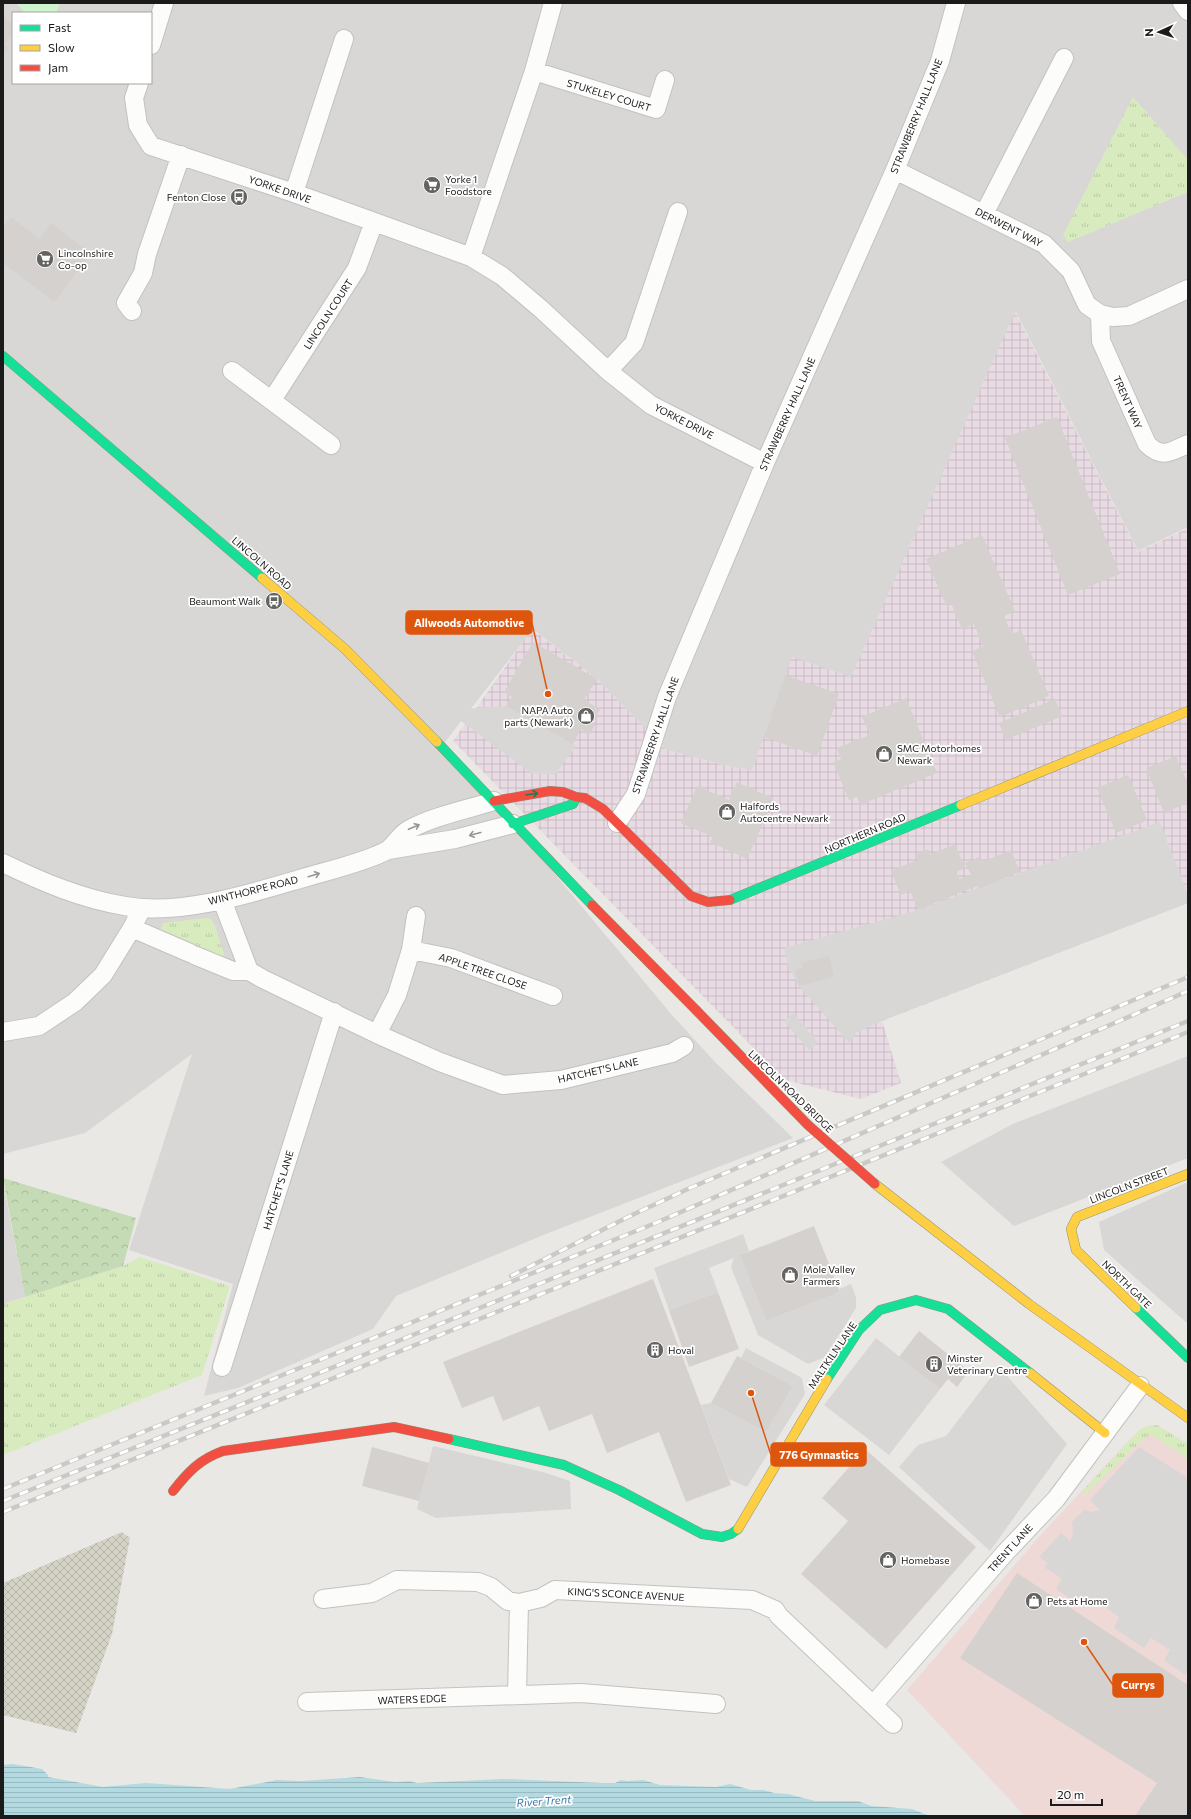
<svg xmlns="http://www.w3.org/2000/svg" width="1191" height="1819" viewBox="0 0 1191 1819" font-family="Commissioner,sans-serif">
  <defs>
    <pattern id="industrial-grid" width="8" height="8" patternUnits="userSpaceOnUse"><rect width="8" height="8" fill="#e9dbe4"/><path d="M0 4h8M4 0v8" fill="none" stroke="#c7bbc3"/></pattern>
    <pattern id="construction-cross-hatch" width="8" height="8" patternUnits="userSpaceOnUse"><rect width="8" height="8" fill="#d5d3c5"/><path d="M0 0l8 8M0 8l8-8" fill="none" stroke="#b6b5a9"/></pattern>
    <pattern id="grass-tufts" width="24" height="20" patternUnits="userSpaceOnUse"><rect width="24" height="20" fill="#d8ebbf"/><path d="M3 7l-1-3M5 7V3M7 7l1-3M15 17l-1-3M17 17v-4M19 17l1-3" fill="none" stroke="#b9c9a4"/></pattern>
    <pattern id="forest-crowns" width="20" height="18" patternUnits="userSpaceOnUse"><rect width="20" height="18" fill="#c5dbb6"/><path d="M2 6a3 3 0 1 1 6 0M12 15a3 3 0 1 1 6 0" fill="none" stroke="#a9bb9c"/></pattern>
    <pattern id="water-rules" width="6" height="5" patternUnits="userSpaceOnUse"><rect width="6" height="5" fill="#b3d9e1"/><path d="M0 2.5h6" fill="none" stroke="#99bac0"/></pattern>
  </defs>
  <rect width="100%" height="100%" fill="#eae8e4"/>
  <path fill="#d9d7d5" fill-rule="evenodd" d="M3,3h1185v524l-50,24 -122,-239 -165,366 -95,81 -4,11 -21,-3 -64,-17 -70,-71 -64,-50 -88,113 227,273 43,47 78,76 -247,96 -150,62 -23,33 -135,59 -34,8 29,-112 -104,-34 63,-196 -107,79 -82,21zM13,13h138v70h-138z
    M3,1182l22,115 -22,7z
    M1188,1182v142l-84,-74 -5,-28z"/>
  <path fill="#eed9d7" d="M1157,1425l31,19v372h-163l-118,-126 131,-152 94,-101 15,-11z"/>
  <path fill="url(#industrial-grid)" d="M1015,312l123,240 50,-24v375l-306,118 19,62 -40,16 -76,-19 -332,-339 79,-112 65,50 70,71 64,17 21,3 40,-113 59,20z"/>
  <path fill="url(#construction-cross-hatch)" d="M122,1532l8,6 -18,96 -36,99 -73,-18v-132z"/>
  <path fill="url(#grass-tufts)" d="M1133,97l55,63v32l-120,50 -5,-7z
    M206,918l5,1 4,7 11,34 -66,-28 3,-9z
    M140,1257l90,29 -28,89 -199,80v-151l120,-38z
    M1157,1425l31,19v15l-36,-24 -6,2 -63,60 1,-7 55,-60 8,-4z"/>
  <path fill="url(#forest-crowns)" d="M3,1178l133,40 -13,48 -98,31z"/>
  <path fill="#cef4cd" d="M16,3h44l-4,10h-31z"/>
  <path fill="#d8d7d6" d="M3,270l47,41 -25,38 -22,-19z
    M506,706l70,40 -21,29 -24,-2 -74,-55 7,-9z
    M1160,822l28,73v8l-307,118 -25,12 -7,10 -50,-57 -11,-20 -4,-18 134,-38z
    M793,1013l25,29 -9,8 -25,-29z
    M1188,1056v102l-174,68 -73,-64 72,-38z
    M743,1234l6,17 -9,4 26,66 74,-29 -1,-3 12,-5 5,13v11l-31,49 -17,7 -50,-29 -27,-68 3,-9 -25,10 9,24 -49,18 -15,-42z
    M876,1338l64,51 -51,66 -65,-50z
    M746,1348l56,30 3,16 -58,93 -18,-8 -28,-74 10,-2 55,29 27,-46 -56,-30 4,2z
    M999,1367l68,77 -77,107 -91,-84 19,-22 28,-9z
    M433,1446l110,26 27,9 1,28 -135,9 -19,-9z
    M1139,1447l49,31v192l-3,5 -21,-15 6,-10 -19,-12 -7,10 -30,-20 5,-11 -27,-19 -8,10 -28,-19 6,-10 -18,-12 4,-4 -9,-6 22,-24 9,8 3,-7 -1,-12 13,-13 6,3 9,-2 -10,-10z"/>
  <path fill="url(#water-rules)" d="M13,1764l29,5 6,6v2l55,10 43,-4 84,6 47,-9 24,1 59,-4 35,5 15,-1 7,2 88,-4 97,4h13l6,-3 6,1 16,-1 17,5 56,2 14,-3 21,6h13l10,3 14,1 27,7h43l13,5 41,3 18,7h-927v-51z"/>
  <path fill="#d5d1ce" d="M3,16l10,9v9l-9,10 5,4 -6,6z
    M11,217l28,22 12,-16 40,31 -37,48 -51,-39v-36z
    M1057,417l63,157 -52,21 -63,-157z
    M982,535l33,76 -11,5 8,18 9,-4 28,66 -49,21 -28,-66 11,-5 -9,-22 -12,5 -11,-26 -5,2 -20,-46z
    M533,642l64,37 -13,21 16,9 -8,14 3,2 -5,9 -9,-5 -8,15 -67,-38 6,-9 -8,-5z
    M785,675l54,19 -22,62 -53,-19z
    M906,698l31,75 -77,32 -3,-8 -8,3 -16,-38 8,-3 -4,-11 33,-13 -8,-18z
    M1055,699l7,17 -56,24 -7,-17z
    M1176,756l12,28v19l-24,10 -18,-45z
    M1128,775l19,45 -31,13 -19,-45z
    M737,782l37,17 -27,60 -37,-17 3,-5 -32,-14 16,-37 32,14z
    M955,844l10,24 -9,4 3,7 12,-4 -6,-12 14,-6 3,5 29,-12 9,22 -42,17 -1,-3 -59,24 -8,-19 -9,4 -10,-24 26,-11 -2,-5 13,-6 2,6z
    M829,956l5,21 -35,9 -4,-16 8,-2 -2,-5z
    M814,1226l26,66 -74,29 -26,-66z
    M653,1279l78,206 -45,17 -27,-70 -52,21 -15,-39 -43,17 -10,-25 -36,15 -10,-25 -31,12 -19,-46z
    M718,1292l21,57 -50,18 -20,-57z
    M919,1331l50,40 -12,16 -9,-8 -8,10 -41,-32z
    M737,1356l56,30 -27,46 -55,-29z
    M372,1447l57,16 -10,38 -57,-15z
    M865,1449l111,98 -90,102 -85,-75 47,-53 -26,-23z
    M1017,1573l171,112v131h-53l22,-33 -197,-125z"/>
  <g fill="none" stroke-linecap="round" stroke-linejoin="round">
    <defs>
      <path id="street" d="M1182,3l6,8
        M151,45l13,-42
        M534,71l122,38 9,-29
        M139,83l-5,15 4,27 13,21 143,47 177,64 31,19 39,33 67,62 43,34 114,58
        M895,170l149,74 27,27 16,34 13,9 13,3 16,-1 59,-27
        M294,193l50,-154
        M984,214l80,-156
        M471,257l63,-186 19,-68
        M132,311l-6,-8 17,-30 4,-19 34,-99
        M1100,314l1,27 46,103c15,15 23,8 41,0
        M232,371l99,74
        M608,371l26,-28 44,-131
        M272,400l85,-132 17,-46
        M617,823l19,-29 31,-97 98,-234 130,-293 45,-109 16,-58
        M388,850l67,-11 58,-15
        M3,863c39,19 79,36 122,43 54,10 124,-12 175,-27 26,-8 63,-16 86,-28 9,-5 13,-16 22,-21 26,-14 57,-20 86,-29
        M222,900l27,71
        M132,928l58,25
        M411,950l5,-34
        M194,955l39,16h16l14,8 114,55 63,28 63,23 58,-5 111,-27 12,-7
        M3,1032l36,-6 36,-24 28,-27 29,-47 10,-20
        M377,1034l20,-39 14,-45 40,8 102,38
        M222,1367l112,-355
        M323,1599l49,-6 25,-13 81,2 13,5 17,14 11,2 22,-5 14,-8 197,10 23,10 4,6 114,108
        M517,1695l2,-92
        M307,1702l274,-9 135,11
        M873,1705l132,-152 51,-54 84,-113"/>
      <path id="fast" d="M3,356l259,222
        M437,742l155,163
        M513,824l60,-20 3,-7
        M730,900l231,-95
        M1136,1308l52,50
        M827,1379l32,-49 21,-20 36,-10 32,9 82,64
        M449,1439l115,26 55,25 83,44 20,3 9,-3 7,-5"/>
      <path id="slow" d="M262,578l83,71 92,93
        M961,805l227,-94
        M875,1184l154,120 159,114
        M1136,1308l-60,-58 -5,-21 6,-12 111,-43
        M1030,1373l75,60
        M738,1529l89,-150"/>
      <path id="jam" d="M494,801l56,-10 13,1 13,5 9,1 18,11 88,87 17,6 22,-2
        M592,905l104,105
        M173,1491c15,-19 27,-32 50,-40l171,-24 55,12"/>
    </defs>
    <use href="#street" stroke="#c2c2c0" stroke-width="20"/>
    <use href="#fast" stroke="#93947c" stroke-width="10"/>
    <use href="#slow" stroke="#93947c" stroke-width="10"/>
    <use href="#jam" stroke="#93947c" stroke-width="10"/>
    <use href="#street" stroke="#fcfcfb" stroke-width="18"/>
    <use href="#fast" stroke="#16e098" stroke-width="9"/>
    <use href="#slow" stroke="#ffcf43" stroke-width="9"/>
    <use href="#jam" stroke="#f24e42" stroke-width="9"/>
    <defs>
      <path id="rail" d="M511,1276l119,-60 60,-28 498,-211
        M3,1489l655,-267 530,-231
        M3,1501l1185,-480
        M3,1512l1185,-480"/>
    </defs>
    <use href="#rail" stroke="#c9c9c8" stroke-width="4.5"/>
    <use href="#rail" stroke="#fff" stroke-width="3" stroke-dasharray="9" stroke-linecap="butt"/>
    <defs>
      <path id="jam-bridge" d="M696,1010l112,115 67,59"/>
    </defs>
    <use href="#jam-bridge" stroke="#93947c" stroke-width="10" stroke-linecap="butt"/>
    <use href="#jam-bridge" stroke="#f24e42" stroke-width="9"/>
  </g>
  <defs><path id="oneway-shaft" d="M-6 0H5M1.5-3L5.5 0L1.5 3" fill="none" stroke-width="1.6" stroke-linecap="round" stroke-linejoin="round"/></defs>
  <use stroke="#187e5a" href="#oneway-shaft" transform="translate(532 794) rotate(-9)"/>
  <g stroke="#979796">
    <use href="#oneway-shaft" transform="translate(414 827) rotate(-23)"/>
    <use href="#oneway-shaft" transform="translate(475 834) rotate(165)"/>
    <use href="#oneway-shaft" transform="translate(314 875) rotate(-17)"/>
  </g>
  <defs>
    <symbol id="supermarket-disc" viewBox="-11 -11 22 22"><circle r="9.5" fill="#636361" stroke="#fff"/><path d="M-6-5.5h2.5l.6 2H6L4.5 2H-2.5L-4.4-4H-6ZM-1.5 3.2a1.3 1.3 0 1 0 .1 0ZM3 3.2a1.3 1.3 0 1 0 .1 0Z" fill="#fff"/></symbol>
    <symbol id="bus-disc" viewBox="-11 -11 22 22"><circle r="9.5" fill="#636361" stroke="#fff"/><path d="M-5-6H5V4H4V6H2V4H-2V6H-4V4H-5ZM-3.5-4V0h7V-4ZM-3.5 1.2v1.5H-2V1.2ZM2 1.2v1.5H3.5V1.2Z" fill="#fff"/></symbol>
    <symbol id="shop-disc" viewBox="-11 -11 22 22"><circle r="9.5" fill="#636361" stroke="#fff"/><path d="M-5-2.5h2.3a2.7 3.5 0 0 1 5.4 0H5L5.5 6h-11ZM-1.5-2.5h3a1.5 2.3 0 0 0-3 0Z" fill="#fff"/></symbol>
    <symbol id="building-disc" viewBox="-11 -11 22 22"><circle r="9.5" fill="#636361" stroke="#fff"/><path d="M-4-6H4V6H1V3H-1V6H-4ZM-2.5-4.3h1.7v1.8h-1.7ZM.8-4.3h1.7v1.8H.8ZM-2.5-1h1.7V.8h-1.7ZM.8-1h1.7V.8H.8Z" fill="#fff"/></symbol>
  </defs>
  <g fill-rule="evenodd">
    <use href="#supermarket-disc" x="422" y="175" width="20" height="20"/>
    <use href="#bus-disc" x="229" y="187" width="20" height="20"/>
    <use href="#supermarket-disc" x="35" y="249" width="20" height="20"/>
    <use href="#bus-disc" x="264" y="591" width="20" height="20"/>
    <use href="#shop-disc" x="576" y="706" width="20" height="20"/>
    <use href="#shop-disc" x="874" y="744" width="20" height="20"/>
    <use href="#shop-disc" x="717" y="802" width="20" height="20"/>
    <use href="#shop-disc" x="780" y="1265" width="20" height="20"/>
    <use href="#building-disc" x="645" y="1340" width="20" height="20"/>
    <use href="#building-disc" x="924" y="1354" width="20" height="20"/>
    <use href="#shop-disc" x="878" y="1550" width="20" height="20"/>
    <use href="#shop-disc" x="1024" y="1591" width="20" height="20"/>
  </g>
  <g text-anchor="middle" stroke-width="3.5" stroke-linejoin="round" paint-order="stroke">
    <g font-size="10" fill="#1b1b1b" stroke="#fff">
      <text transform="translate(609 95) rotate(17)" y="4">STUKELEY COURT</text>
      <text transform="translate(916 116) rotate(-68)" y="4">STRAWBERRY HALL LANE</text>
      <text transform="translate(280 189) rotate(19)" y="4">YORKE DRIVE</text>
      <text transform="translate(1009 227) rotate(27)" y="4">DERWENT WAY</text>
      <text transform="translate(328 314) rotate(-57)" y="4">LINCOLN COURT</text>
      <text transform="translate(1128 402) rotate(66)" y="4">TRENT WAY</text>
      <text transform="translate(787 414) rotate(-66)" y="4">STRAWBERRY HALL LANE</text>
      <text transform="translate(684 421) rotate(27)" y="4">YORKE DRIVE</text>
      <text transform="translate(262 563) rotate(41)" y="4">LINCOLN ROAD</text>
      <text transform="translate(655 735) rotate(-71)" y="4">STRAWBERRY HALL LANE</text>
      <text transform="translate(865 833) rotate(-23)" y="4">NORTHERN ROAD</text>
      <text transform="translate(253 890) rotate(-14)" y="4">WINTHORPE ROAD</text>
      <text transform="translate(483 971) rotate(19)" y="4">APPLE TREE CLOSE</text>
      <text transform="translate(598 1070) rotate(-13)" y="4">HATCHET'S LANE</text>
      <text transform="translate(791 1091) rotate(44)" y="4">LINCOLN ROAD BRIDGE</text>
      <text transform="translate(1129 1185) rotate(-21)" y="4">LINCOLN STREET</text>
      <text transform="translate(278 1190) rotate(-73)" y="4">HATCHET'S LANE</text>
      <text transform="translate(1127 1284) rotate(44)" y="4">NORTH GATE</text>
      <text transform="translate(832 1355) rotate(-56)" y="4">MALTKILN LANE</text>
      <text transform="translate(1010 1548) rotate(-48)" y="4">TRENT LANE</text>
      <text transform="translate(626 1594) rotate(3)" y="4">KING'S SCONCE AVENUE</text>
      <text transform="translate(412 1699) rotate(-2)" y="4">WATERS EDGE</text>
    </g>
    <g font-size="10" fill="#1b1b1b" stroke="#fff" text-anchor="start">
      <text x="445" y="183">Yorke 1<tspan x="445" dy="12">Foodstore</tspan></text>
      <text x="226" y="201" text-anchor="end">Fenton Close</text>
      <text x="58" y="257">Lincolnshire<tspan x="58" dy="12">Co-op</tspan></text>
      <text x="261" y="605" text-anchor="end">Beaumont Walk</text>
      <text x="573" y="714" text-anchor="end">NAPA Auto<tspan x="573" dy="12">parts (Newark)</tspan></text>
      <text x="897" y="752">SMC Motorhomes<tspan x="897" dy="12">Newark</tspan></text>
      <text x="740" y="810">Halfords<tspan x="740" dy="12">Autocentre Newark</tspan></text>
      <text x="803" y="1273">Mole Valley<tspan x="803" dy="12">Farmers</tspan></text>
      <text x="668" y="1354">Hoval</text>
      <text x="947" y="1362">Minster<tspan x="947" dy="12">Veterinary Centre</tspan></text>
      <text x="901" y="1564">Homebase</text>
      <text x="1047" y="1605">Pets at Home</text>
    </g>
    <g font-size="11" font-style="italic" fill="#3f79aa" stroke="#fff">
      <text transform="translate(544 1801) rotate(-4)" y="4">River Trent</text>
    </g>
  </g>
  <path fill="none" stroke="#de560d" stroke-width="1.5" d="M548 694L532 623M751 1393L771 1455M1084 1642L1113 1685"/>
  <g fill="#de560d" stroke="#fff" stroke-width="1.5">
    <circle cx="548" cy="694" r="4"/>
    <circle cx="751" cy="1393" r="4"/>
    <circle cx="1084" cy="1642" r="4"/>
  </g>
  <g fill="#de560d" stroke="#de560d" stroke-width="1.5">
    <rect x="406" y="611" width="126" height="23" rx="4"/>
    <rect x="771" y="1443" width="95" height="23" rx="4"/>
    <rect x="1113" y="1674" width="50" height="23" rx="4"/>
  </g>
  <g font-size="11" text-anchor="middle" font-weight="bold" fill="#fff">
    <text x="469" y="627">Allwoods Automotive</text>
    <text x="819" y="1459">776 Gymnastics</text>
    <text x="1138" y="1689">Currys</text>
  </g>
  <rect width="1191" height="1819" fill="none" stroke="#1b1b1b" stroke-width="8"/>
  <rect x="12" y="12" width="140" height="72" fill="#ffffff" stroke="#a4a4a4"/>
  <rect x="20" y="25" width="20" height="6" fill="#16e098" stroke="#a4a4a4"/>
  <text x="48" y="32" font-size="12" fill="#1b1b1b">Fast</text>
  <rect x="20" y="45" width="20" height="6" fill="#ffcf43" stroke="#a4a4a4"/>
  <text x="48" y="52" font-size="12" fill="#1b1b1b">Slow</text>
  <rect x="20" y="65" width="20" height="6" fill="#f24e42" stroke="#a4a4a4"/>
  <text x="48" y="72" font-size="12" fill="#1b1b1b">Jam</text>
  <g transform="translate(1159 32) rotate(267)" stroke="#ffffff" stroke-width="3" paint-order="stroke">
  <path d="M0-3L7 15L0 10L-7 15Z" fill="#1b1b1b"/>
  <text y="-6" font-size="11" font-weight="bold" text-anchor="middle" fill="#1b1b1b">N</text>
  </g>
  <path d="M1051 1799v6h51v-6" fill="none" stroke="#1b1b1b" stroke-width="2"/>
  <text x="1057" y="1799" font-size="12" fill="#1b1b1b" stroke="#ffffff" stroke-width="3" paint-order="stroke">20 m</text>
</svg>
